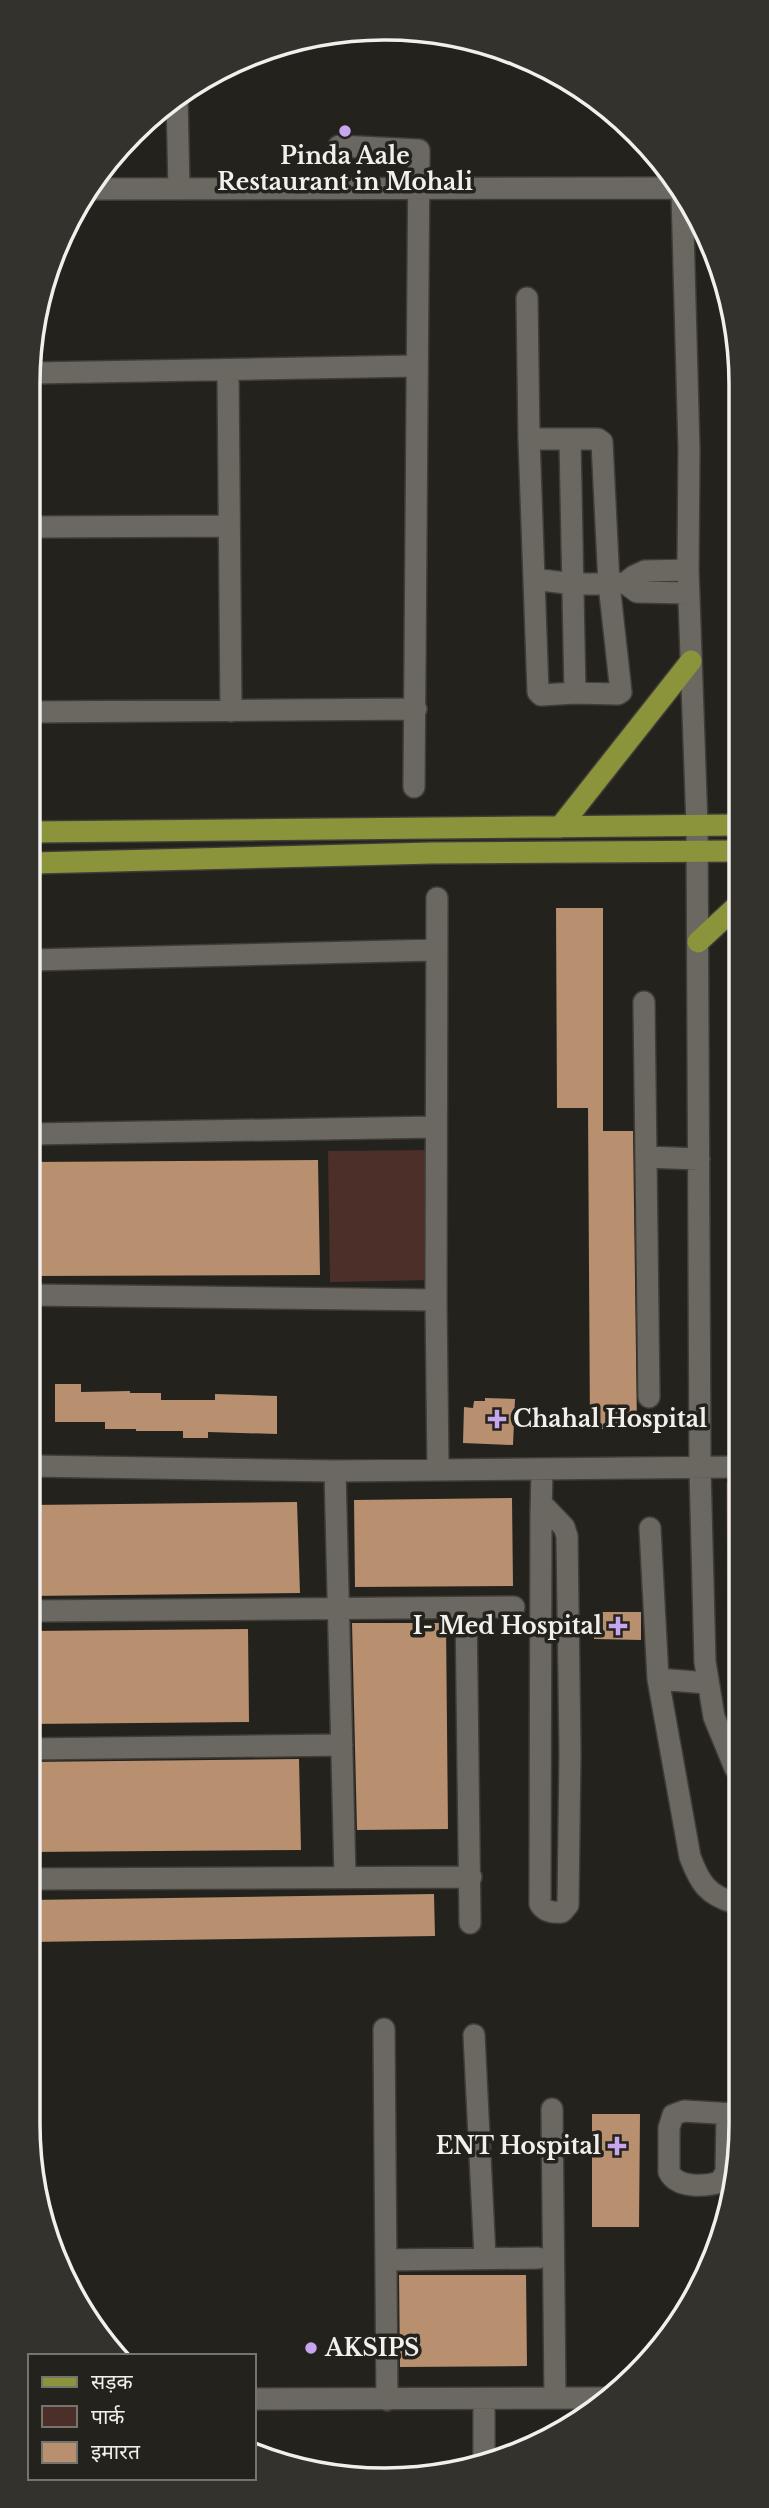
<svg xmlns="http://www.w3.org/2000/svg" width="769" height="2508" viewBox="0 0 769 2508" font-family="'Libre Baskerville','Noto Sans Devanagari',serif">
  <rect width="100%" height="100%" fill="#24221c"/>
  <path fill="#4d2f2a" d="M434,1150l2,130 -106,2 -2,-131z
    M726,1483h10l-1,185 -7,-48z"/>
  <path fill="#b88f6f" d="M556,908h47v223h30l4,298h-47l-2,-321h-31z
    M318,1160l2,115 -289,1 1,-114z
    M55,1384h26v8l49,-1v2h31v7h54v-6l62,2v38l-69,-2v6h-25v-7h-47v-2h-31v-7h-50z
    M485,1398l30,1 -2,46 -50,-2 1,-36 9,1 1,-7h11z
    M512,1498l1,88 -158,1 -1,-87z
    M297,1502l3,91 -270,3v-91z
    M594,1612h47v28l-47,-1z
    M352,1623h94l2,206 -91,1z
    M248,1629l1,93 -219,2v-93z
    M299,1759l2,91 -272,2v-90z
    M434,1894l1,42 -406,6v-42z
    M592,2114h48l-1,113h-47z
    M399,2275h127l1,91 -127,1z"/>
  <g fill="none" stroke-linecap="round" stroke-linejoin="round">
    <defs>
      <path id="minor" d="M177,98l2,91
        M339,146l80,4 -5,637
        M87,189l591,-1
        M682,193l7,256 -1,121 9,256 3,642 5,194 9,55 21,51
        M527,298l2,141 9,253 3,3 34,-2
        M228,370l3,341
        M35,373l381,-7
        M529,439h69l4,3 7,142h-36l-39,-5
        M570,440l5,253 43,1 3,-2 -12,-108 16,-1 9,-7 11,-5 43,-1
        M34,527l195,-1
        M625,583l12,9 52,1
        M33,712l383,-3
        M437,898l-1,402 2,169
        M32,960l404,-10
        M644,1002l5,395
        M32,1134l404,-7
        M646,1157l53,2
        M31,1295l405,5
        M31,1466l304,5 401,-4
        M335,1471l10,406
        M542,1504l22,23 3,9 3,217 -2,152 -6,7c-9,1 -17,0 -22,-8l1,-388 1,-47
        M650,1528l8,151 32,178c10,26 17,38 45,46
        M466,1608l4,315
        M30,1611l484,-4
        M658,1679l49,4
        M29,1749l313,-4
        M29,1879l442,-2
        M384,2029l3,371
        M474,2035l11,222
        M552,2109l3,289
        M727,2114l-1,58 -6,10c-16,5 -43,6 -51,-10v-44l4,-13 11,-4 50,3
        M386,2260l152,-2
        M254,2399l351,-1
        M484,2400v64"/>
      <path id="major" d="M560,827l131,-166
        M33,832l704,-7
        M33,863l399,-10 305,-2
        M698,942l39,-36"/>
    </defs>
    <use href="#minor" stroke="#403d39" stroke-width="24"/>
    <use href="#major" stroke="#403d39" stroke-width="24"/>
    <use href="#minor" stroke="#6b6861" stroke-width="21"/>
    <use href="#major" stroke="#8b933b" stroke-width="21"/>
  </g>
  <g fill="#c8a6ef" stroke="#24221c" stroke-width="2.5">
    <circle cx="345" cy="131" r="7"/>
    <path d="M493.5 1408.5h7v7h7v7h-7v7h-7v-7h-7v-7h7z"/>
    <path d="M614.5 1615.5h7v7h7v7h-7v7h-7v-7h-7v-7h7z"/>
    <path d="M613.5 2135.5h7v7h7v7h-7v7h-7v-7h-7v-7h7z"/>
    <circle cx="311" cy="2348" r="7"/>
  </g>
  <g text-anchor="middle" stroke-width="7" stroke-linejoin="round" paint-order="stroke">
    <g font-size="23" font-weight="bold" fill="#f2f0ec" stroke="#24221c" text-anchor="start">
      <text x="345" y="164" text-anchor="middle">Pinda Aale<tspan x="345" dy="26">Restaurant in Mohali</tspan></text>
      <text x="513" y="1427">Chahal Hospital</text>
      <text x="602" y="1634" text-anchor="end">I- Med Hospital</text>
      <text x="601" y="2154" text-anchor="end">ENT Hospital</text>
      <text x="325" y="2356">AKSIPS</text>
    </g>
  </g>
  <path d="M0 0H769V2508H0ZM384 40H385A344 344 0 0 1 729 384V2124A344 344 0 0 1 385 2468H384A344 344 0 0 1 40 2124V384A344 344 0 0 1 384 40Z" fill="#34322d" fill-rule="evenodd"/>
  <path fill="none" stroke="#f2f0ec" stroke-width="3.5" d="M384 40H385A344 344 0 0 1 729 384V2124A344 344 0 0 1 385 2468H384A344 344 0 0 1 40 2124V384A344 344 0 0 1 384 40Z"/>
  <rect x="28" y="2354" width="228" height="126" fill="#24221c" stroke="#76746f" stroke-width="2"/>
  <rect x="42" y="2377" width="35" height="10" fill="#8b933b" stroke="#76746f" stroke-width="2"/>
  <text x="91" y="2389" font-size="21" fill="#f2f0ec">सड़क</text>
  <rect x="42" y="2406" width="35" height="21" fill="#4d2f2a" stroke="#76746f" stroke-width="2"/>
  <text x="91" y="2424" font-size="21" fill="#f2f0ec">पार्क</text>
  <rect x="42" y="2442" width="35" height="21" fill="#b88f6f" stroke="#76746f" stroke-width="2"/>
  <text x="91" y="2459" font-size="21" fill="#f2f0ec">इमारत</text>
</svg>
